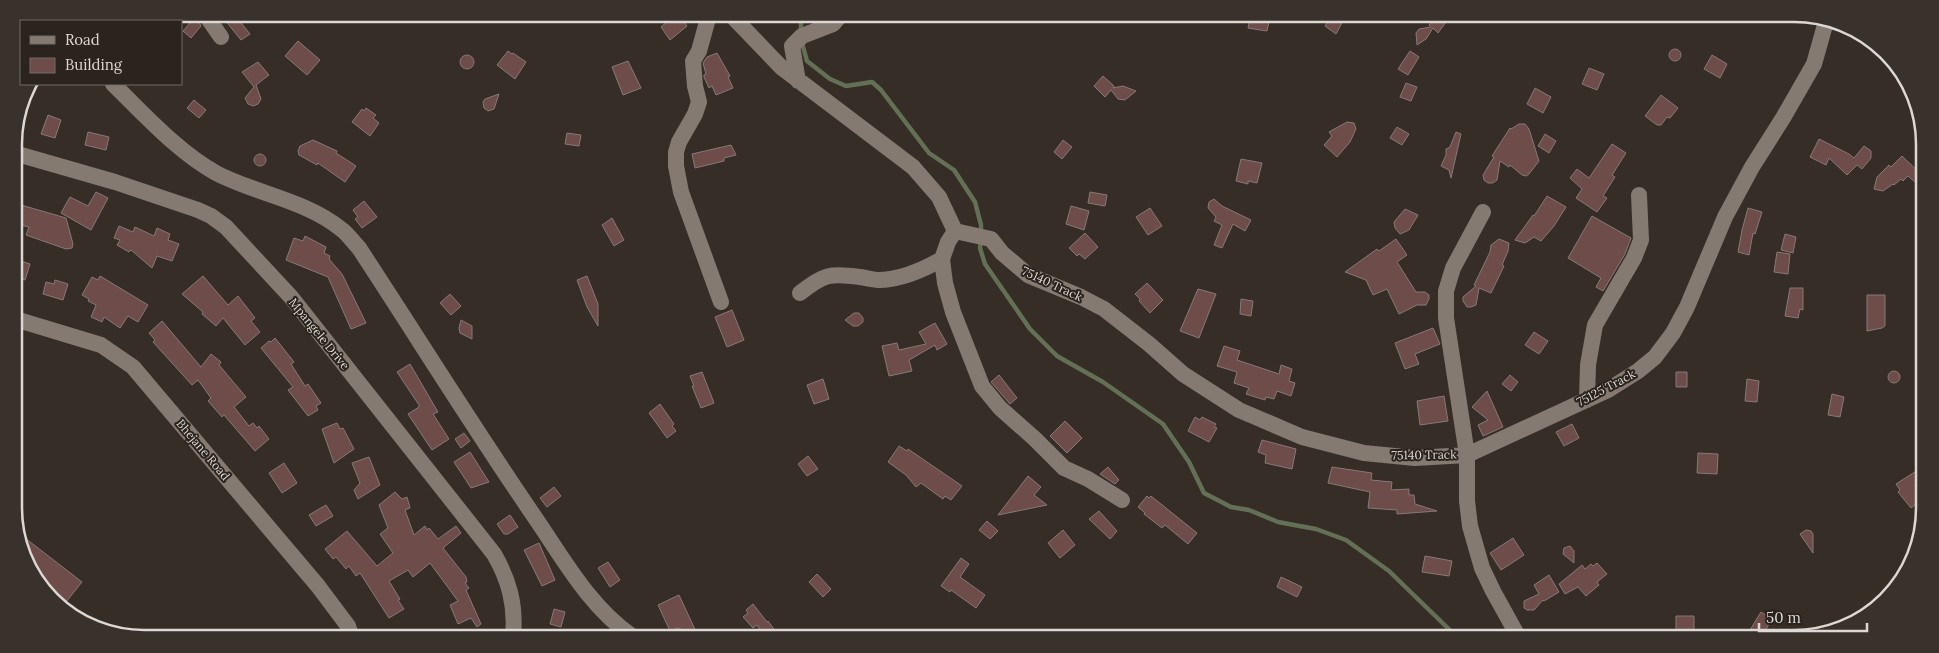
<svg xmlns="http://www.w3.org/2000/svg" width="1939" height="653" viewBox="0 0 1939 653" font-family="Lora,serif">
  <rect width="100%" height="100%" fill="#352d26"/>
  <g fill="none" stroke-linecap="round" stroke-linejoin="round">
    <path stroke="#637055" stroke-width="4.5" d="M801,16v15
      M802,43l5,18 23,18 16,7 26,-4 9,8 48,63 25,17 21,32 6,23v9
      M981,241l-1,7 5,16 45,65 27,27 46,26 60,42 26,38 15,31 27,14 18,3 29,12 38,7 30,11 43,31 69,67"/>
  </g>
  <path fill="#6d4c4a" stroke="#877978" d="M220,14h14l16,20 -9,6z
    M675,15h4l8,11 -17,14 -9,-13z
    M196,16l5,10 -10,12 -8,-7z
    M1250,17h20l-3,14 -19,-3z
    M1331,17h14l-9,17 -11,-8z
    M1435,17h5l6,5 -8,11 -5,-5 -7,11 -9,6 -1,-12 3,-4 12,-2 -2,-2z
    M298,41l22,19 -13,15 -22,-19z
    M1669 55a6 6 0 1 1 12 0a6 6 0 1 1-12 0Z
    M508,51l4,3 1,-1 13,9 -11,17 -18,-14z
    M1410,51l9,6 -11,18 -10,-6z
    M717,53l13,23 -2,1 5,11 -17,7 -4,-9 -3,2 -5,-11v-2l2,-1 -3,-11 4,-6z
    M460 62a7 7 0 1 1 14 0a7 7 0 1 1-14 0Z
    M1712,55l15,9 -7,14 -16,-9z
    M628,61l13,27 -18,7 -11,-28z
    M258,62l11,13 -13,10 5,14 -3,5 -5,2 -5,-2 -3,-6 9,-11 -12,-15z
    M1589,68l15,6 -7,16 -15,-6z
    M1103,76l11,10 -1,2 10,-2 13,5 -11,9 -7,-1 -7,-9 -6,7 -11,-11z
    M1406,83l11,4 -6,14 -11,-4z
    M1535,88l16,9 -8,16 -16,-9z
    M499,94l-5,15 -6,2 -4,-3 -1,-6 2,-3z
    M1661,95l17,13 -8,10 -3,-1 -6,8h-4l-12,-9z
    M194,100l12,10 -7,8 -12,-10z
    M366,108l10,7 -3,3 6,5 -9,13 -18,-14 10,-13 2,2z
    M48,115l13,5 -6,18 -14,-4z
    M1347,122l7,1 2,6 -6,13 -13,15 -13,-12 8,-9 -3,-4z
    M1519,124h6l4,5 10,32 -10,13 -3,2 -4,-1 -12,-10 -1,2 -9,-6 -3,19 -4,3h-5l-4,-3 -1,-5 11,-18 -2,-1 18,-28 1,1z
    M1397,127l12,7 -7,11 -12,-7z
    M88,132l21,5 -3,13 -21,-5z
    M1456,132l5,2 -10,44 -2,-8 -8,-4 5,-11v-6l4,-2z
    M567,133l14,2 -2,11 -14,-2z
    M1545,134l11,7 -7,12 -11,-7z
    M1819,139l30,15 5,4 10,-12 7,5v7l-9,11 -5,-4 -10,10 -18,-17 -3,7 -16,-8z
    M313,140l24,11 -1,2 20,13 -11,16 -27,-19 -1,2 -18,-10 -1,-4 2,-5z
    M1063,140l9,7 -10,12 -8,-7z
    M1612,144l14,9 -14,22 3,2 -12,19 4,2 -10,14 -21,-14 6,-9 -12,-11 7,-9 12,9z
    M731,145l5,10 -12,3v3l-29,7 -3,-14z
    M254 160a6 6 0 1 1 12 0a6 6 0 1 1-12 0Z
    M1902,156l21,20 -1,12 -14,-12 -5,5 -2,-2 -7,6 -1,-1 -10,7 -9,-2 3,-12 12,-12 2,2z
    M1241,159l21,4 -5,20 -9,-2v3l-12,-3z
    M96,192l12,6 -17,32 -30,-17 9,-16 18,9z
    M1090,192l17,3 -2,11 -17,-3z
    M1547,196l19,11 -12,19 -13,15 -7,-4 -9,6 -10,-3 18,-25 1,1z
    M1214,199l8,7 29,14 -6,11 -12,-7 -11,24 -8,-3 8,-20 -8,-4 2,-4 -8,-9 1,-6z
    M364,201l13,16 -15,11 -7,-9 3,-2 -5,-7z
    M21,205l45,13 7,26 -1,4 -6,1 -40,-14 3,-8 -8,-2 1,-3 -6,-2z
    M1071,206l18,5 -5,19 -18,-6z
    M1150,208l12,18 -14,9 -12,-18z
    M1748,208l14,4 -7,22 -2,-1 -4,22 -11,-3 4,-22z
    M1405,209l13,6 -9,15 -9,4 -5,-6 -1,-6z
    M1592,216l39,22 -6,16 -22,37 -7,-4 5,-9 -33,-20z
    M612,218l12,22 -10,6 -12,-21z
    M119,226l14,6 2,-5 19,9 3,-8 13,6 -2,6 11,4 -7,17 -15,-5 -5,12 -21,-18 -2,2 -12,-7 3,-5 -6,-2z
    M1085,233l13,14 -13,12 -6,-5 -2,2 -8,-8z
    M1785,234l11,3 -3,16 -12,-3z
    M305,236l21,11 -2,6 6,3 -1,3 13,15 24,49 -15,6 -23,-52 -42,-17 8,-22 9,3z
    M1396,239l11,16 -10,7 19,30h9l4,3v4l-3,6h-9l-18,9 -12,-25 -14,6 -7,-15 -21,-8 32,-23 2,2z
    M1499,239l10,4 -1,8 -6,14 2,1 -13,27 -12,-5 -3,17 -5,2h-4l-4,-6v-4l13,-11 -2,-1 16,-33 1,-7z
    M1777,252l13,2 -2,20 -14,-2z
    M15,259l15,5 -5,16 -10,-3z
    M100,276l48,29 -10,17 -10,-6 -8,12 -16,-11 -2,5 -11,-5 5,-12 -8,-4 1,-2 -7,-4 10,-18 6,3z
    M203,276l25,29 10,-9 17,22 -4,3 9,11 -15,13 -22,-27 -7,8 -14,-12 1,-2 -21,-18z
    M587,276l11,28v22l-11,-19 -10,-27z
    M55,280l13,4 -5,16 -20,-6 3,-12 8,2z
    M1147,283l16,17 -13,13 -11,-12 1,-2 -5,-5z
    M1790,288h13v22l-3,-1 -2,9 -13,-2z
    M1198,289l18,5 -17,44 -19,-7z
    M450,294l11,12 -10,9 -11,-12z
    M1867,295h18v31l-3,2 -15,3z
    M1241,299l12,2 -2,15 -11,-2z
    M732,310l12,30 -17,7 -12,-30z
    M854,313h5l4,5v4l-5,4h-5l-8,-6z
    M461,320l11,6v13l-12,-6 -1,-5z
    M162,321l39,46 10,-13 10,8 -2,3 27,32 -12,10 15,19 4,-3 4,5 2,-2 10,13 -14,12 -31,-36 -2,2 -14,-16 3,-3 -13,-18 -6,5 -39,-43 2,-2 -6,-7z
    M935,323l12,21 -10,6 -2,-5 -26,15 3,11 -23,5 -7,-30 15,-3 2,7 27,-6 -7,-12z
    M1433,328l7,16 -25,10 4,10 -14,5 -10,-26z
    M1534,332l14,9 -9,13 -14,-9z
    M275,338l19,24 -3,2 14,22 3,-2 13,19 -5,3 2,4 -10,6 -20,-26 5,-3 -32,-39 8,-7 2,1z
    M1224,346l16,5 -3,9 42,14 2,-9 11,4 -3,12 6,2 -4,13 -14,-5 -3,8 -8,-2 -1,3 -19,-6 3,-6 -15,-5 3,-11 -20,-6z
    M410,364l28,48 -5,2 16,25 -17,11 -24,-36 11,-7v-2l-22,-33z
    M1888 377a6 6 0 1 1 12 0a6 6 0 1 1-12 0Z
    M702,372l12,31 -13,5 -9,-22h2l-4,-10z
    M1676,372h11v15h-11z
    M999,375l18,23 -7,6 -19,-22z
    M1510,375l8,7 -7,9 -9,-7z
    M823,379l6,20 -15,5 -7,-19z
    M1747,379l12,2 -2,21 -12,-1z
    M1487,391l16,36 -20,9 -5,-11 10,-5 -16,-13z
    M1832,394l12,3 -4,20 -12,-2z
    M1444,396l4,25 -28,4 -3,-24z
    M660,404l14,20 -2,2 4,5 -9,7 -18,-25z
    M1195,417l5,3 2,-3 14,7 -2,3 3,1 -8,14 -21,-11z
    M1065,421l17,17 -15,15 -17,-17z
    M337,423l3,6 3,-1 11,21 -20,14 -12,-34z
    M1572,424l7,14 -15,8 -8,-14z
    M464,433l6,8 -9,7 -6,-9z
    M1262,440l34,9 -4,20 -27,-6 1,-8 -8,-3z
    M899,446l8,5 1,-2 54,37 -11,14 -6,-4 -2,3 -22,-16 -5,4 -10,-12 -18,-13z
    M470,452l19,30 -18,6 -17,-26z
    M1698,453l20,1 -1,20 -20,-1z
    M808,456l10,13 -11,7 -9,-12z
    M369,457l11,28 -22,14 -4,-9 6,-7 -8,-20z
    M284,463l13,20 -15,10 -13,-20z
    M1108,467l11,13 -4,4 -15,-10z
    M1332,467l40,6 -1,7 21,2 -1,8 18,-1v6h5l1,9 22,7 -40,3v-4l-29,-2 2,-16 -42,-9z
    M1921,468v6l-6,12 6,7v7l-10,8 -13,-16 2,-2 -4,-6z
    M1028,476l13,11 -7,8 13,10 -49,10z
    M554,487l7,9 -14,11 -7,-9z
    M395,492l7,7 5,-2 3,11 -5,2 9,25 11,-9 2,4 2,-2 9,11 18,-13 5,7 -18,15 23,29 1,5 -2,1 4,5 -3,2 15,34 -4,3 -6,-9 -13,6 -8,-19 8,-4 -28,-38 -17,14 -5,-7 -19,11 11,18 -2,1 6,9 -15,9 -29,-45 -4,3 -7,-10 -3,3 -10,-12 -3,2 -8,-10 22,-18 30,35 16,-13 -13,-19 8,-6 -9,-23z
    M1147,496l2,2 2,-2 46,37 -9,11 -23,-19 -3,3 -18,-14 1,-1 -7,-6z
    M326,505l7,11 -17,10 -7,-11z
    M1099,511l18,20 -7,8 -21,-20z
    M510,515l8,12 -10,7h-4l-7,-10z
    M987,521l11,10 -8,8 -11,-9z
    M1063,530l12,15 -15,13 -12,-15z
    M1806,530l5,1 2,3v19l-13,-19z
    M16,531l66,51 -16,20 -13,-10 -3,3 -6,-5z
    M1513,538l11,17 -23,15 -11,-17z
    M539,543l16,37 -13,6 -18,-36z
    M1570,546l4,5v12l-11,-9 1,-6z
    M1425,556l27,5 -3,15 -27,-4z
    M961,558l8,6 -9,13 25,18 -9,13 -25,-18 -1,2 -9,-6z
    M608,562l12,18 -10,7 -12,-19z
    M1597,563l10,11 -10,8 2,3 -13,11 -8,-9 -13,7 -6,-10 23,-19 3,4 6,-5 2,2z
    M817,574l14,15 -8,8 -14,-15z
    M1549,575l10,17 -15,9 -1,-1 -9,10h-7l-3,-2v-7l15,-7 -5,-9z
    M1281,577l21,10 -5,10 -20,-10z
    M679,595l19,41 -20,-8 -8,3 -12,-26z
    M753,604l14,18 1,-1 11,15h-15l-7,-11 -4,3 -10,-11 5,-4 -2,-3z
    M554,609l11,3 -4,15 -11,-3z
    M1761,612l11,7 -10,17 -12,-6z
    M1676,616h18v23h-18z"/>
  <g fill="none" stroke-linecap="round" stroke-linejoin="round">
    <path stroke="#847a72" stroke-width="16" d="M205,14l16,23
      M706,15l1,7 -8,29 -6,10 2,25 4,16 -4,12 -16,28 -3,10v14l5,26 40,110
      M731,15l50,52 132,100 26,30 16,34
      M798,81l-6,-35 10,-10 31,-12 7,-8
      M113,84c32,31 64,67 103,89 40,21 89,27 125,56 7,5 12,13 18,19 59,90 116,182 177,271 28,41 54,88 96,117
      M14,153l101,29 83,28 13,6 15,11 65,70 203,257c15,26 22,51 19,82
      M1483,212l-30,56 -7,23v27l21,137v46l3,25 12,42 11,23 26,47
      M955,231l36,8 11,14 26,22 53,22 23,12 45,35 34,30 56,36 63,27 62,16 51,5 52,-3 141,-65 30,-19 17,-14 18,-24 14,-26 38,-90 27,-50 31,-49 31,-54 13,-46
      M955,231l-7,11 -6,17 3,24 8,29 29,74 18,22 35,31 29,29 24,11 34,21
      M800,293c24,-19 30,-20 60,-16 7,1 14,3 20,3 23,-1 43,-10 62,-21
      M15,319l86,26 32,22 185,219 30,40 3,9
      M1587,400l1,-35 7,-40 39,-67 7,-18 -2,-45"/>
  </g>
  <g text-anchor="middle" stroke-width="4" stroke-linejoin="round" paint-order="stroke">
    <g font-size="12" fill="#ddd8d3" stroke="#2b231d">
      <text transform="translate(1052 284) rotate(25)" y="4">75140 Track</text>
      <text transform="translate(319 334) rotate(51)" y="4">Mpangele Drive</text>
      <text transform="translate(1606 388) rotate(-28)" y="4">75125 Track</text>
      <text transform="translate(203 450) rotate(50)" y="4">Bhejane Road</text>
      <text transform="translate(1424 455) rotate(-1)" y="4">75140 Track</text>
    </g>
  </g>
  <path d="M0 0H1939V653H0ZM144 22H1794A122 122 0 0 1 1916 144V508A122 122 0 0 1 1794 630H144A122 122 0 0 1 22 508V144A122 122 0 0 1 144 22Z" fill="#39312c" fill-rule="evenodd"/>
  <path fill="none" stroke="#ddd8d3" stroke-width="2.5" d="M144 22H1794A122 122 0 0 1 1916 144V508A122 122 0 0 1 1794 630H144A122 122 0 0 1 22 508V144A122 122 0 0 1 144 22Z"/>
  <rect x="20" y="20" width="162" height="65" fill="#2b231d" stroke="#726b66"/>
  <rect x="30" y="36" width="25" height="8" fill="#847a72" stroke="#726b66"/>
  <text x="65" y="45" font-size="15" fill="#ddd8d3">Road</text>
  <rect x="30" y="58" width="25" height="15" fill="#6d4c4a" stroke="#726b66"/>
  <text x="65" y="70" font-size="15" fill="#ddd8d3">Building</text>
  <path d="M1759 623v8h108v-8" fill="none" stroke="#ddd8d3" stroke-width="2.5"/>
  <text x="1766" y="623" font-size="15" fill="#ddd8d3" stroke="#2b231d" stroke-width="4" paint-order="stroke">50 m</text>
</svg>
